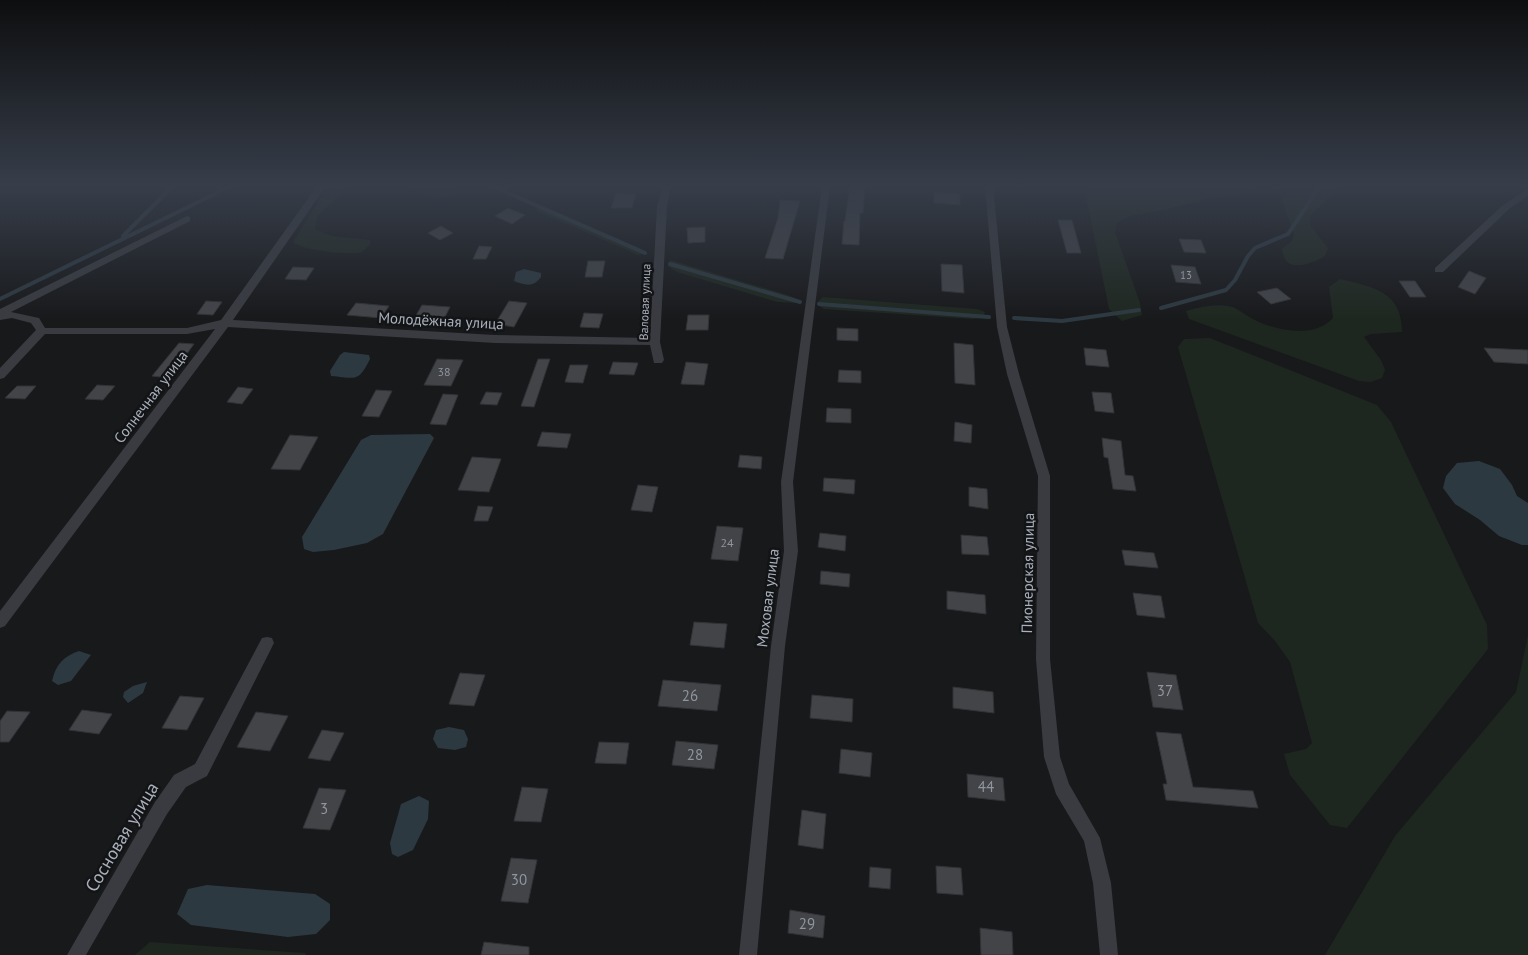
<svg xmlns="http://www.w3.org/2000/svg" width="1528" height="955" viewBox="0 0 1528 955" font-family="'PT Sans',sans-serif">
  <rect width="100%" height="100%" fill="#18191b"/>
  <path fill="#1e271f" d="M328,186h20l-31,31 -2,12 17,7 38,4v4c-2,2 -5,6 -8,8 -11,4 -62,-2 -69,-10z
    M405,186h50l1,6c-17,13 -33,1 -51,-6z
    M1101,186h153l1,2 -7,5 -35,4 -49,13 -35,6 -12,7 -2,9 25,71 2,12 -20,6 -13,-12 -23,-113 4,-8z
    M1277,186h63l-30,30v9l18,23 -3,8c-15,9 -41,18 -43,-7l10,-8 2,-7z
    M545,207l97,42 3,4 -7,2 -103,-45 2,-2z
    M670,260l118,35 9,4 -2,4 -18,-1 -100,-30 -9,-6z
    M1340,279c33,8 62,12 62,53l-31,2 -7,3 17,23 4,10 -3,8 -11,4 -12,-1 -170,-62 -3,-8c15,-5 32,-8 47,-4 7,3 13,9 20,12 23,12 61,20 80,-1l-4,-31z
    M823,297l154,12 8,3 -2,6 -11,1 -148,-10 -5,-3 -2,-4z
    M1210,338l167,67 14,17 96,203 1,24 -141,179 -17,-3 -40,-50 -6,-21 22,-5 6,-6 -22,-81 -15,-21 -17,-18 -80,-276 6,-8z
    M1528,635v320h-203l70,-119 121,-144z
    M150,942l155,11 1,2h-171z"/>
  <path fill="#2d3941" d="M524,269l17,4v4c-8,11 -16,8 -27,4l2,-9z
    M344,352l25,3 1,4c-12,24 -14,19 -39,17l-1,-5 10,-16z
    M430,434l4,4 -51,96 -16,9 -33,7 -21,2 -9,-3 -2,-12 59,-97 10,-5z
    M1479,461l21,8 12,16 5,11 11,7v42h-6l-23,-9 -19,-16 -25,-16 -12,-16 3,-12 11,-13z
    M79,651l12,4 -20,26 -13,4 -6,-4c4,-17 12,-25 27,-30z
    M147,682l-4,11 -15,10 -5,-6 1,-5 9,-6z
    M449,727l15,3 4,9 -2,8 -11,3 -17,-2 -5,-9 3,-9z
    M419,796l10,5 -1,18 -15,31 -15,7 -6,-3 -2,-11 11,-39z
    M207,885l108,9 15,10v16l-14,14 -28,3 -97,-12 -14,-11 11,-25z"/>
  <g fill="none" stroke-linecap="round" stroke-linejoin="round">
    <path stroke="#2d3941" stroke-width="4" d="M492,186l153,67
      M123,236l50,-50
      M670,264l130,38
      M0,299l231,-113
      M819,304l170,13
      M1161,308l65,-18 9,-10 13,-24 7,-8 33,-14 32,-48
      M1014,318l48,3 77,-11"/>
  </g>
  <path fill="#424448" stroke="#323337" d="M850,186l15,1 -2,26h-3l-1,32 -17,-1 2,-23h1z
    M934,192l26,2v11l-26,-2z
    M616,193l20,1 -4,14h-21z
    M780,200l20,1 -17,58 -18,-1 13,-40z
    M508,208l17,7 -13,9 -17,-8z
    M1058,220h14l9,33h-14z
    M441,226l12,7 -13,7 -12,-7z
    M705,227v15l-17,1 -1,-15z
    M1179,239l22,1 5,13 -22,-1z
    M479,246l13,1 -6,12h-13z
    M588,261h17l-3,16h-17z
    M941,264l21,1 2,28 -22,-2z
    M1171,265l24,2 6,17 -25,-2z
    M293,267l21,1 -8,12 -21,-1z
    M1469,271l17,7 -11,16 -17,-7z
    M1399,281h16l11,16h-16z
    M1277,288l14,11 -20,5 -14,-12z
    M206,301l16,1 -9,13 -16,-1z
    M509,301l18,2 -13,24 -19,-3z
    M356,303l33,3 -8,12 -34,-3z
    M422,305l28,2 -7,14 -29,-2z
    M584,313l19,1 -4,14 -19,-1z
    M688,315h21l-1,15h-22z
    M837,328l21,1v12l-21,-1z
    M179,343l15,1 -25,34 -17,-2z
    M954,343l19,2 2,40 -20,-2z
    M1084,348l22,2 3,17 -23,-2z
    M1484,348l44,2v14l-34,-2z
    M437,359l26,1 -12,26 -27,-1z
    M538,359h12l-16,48 -13,-1z
    M613,362l25,1 -4,12 -25,-1z
    M686,362l22,2 -4,21 -23,-1z
    M570,365h18l-5,18 -18,-1z
    M839,370l22,1v12l-23,-1z
    M97,385l18,1 -12,14 -18,-1z
    M17,386h19l-11,13 -20,-1z
    M238,387l15,2 -11,15 -15,-2z
    M376,390l16,1 -13,26 -17,-1z
    M486,392l16,1 -5,12 -17,-1z
    M1092,392l19,1 3,20 -19,-2z
    M443,394l15,1 -12,30 -16,-1z
    M827,408l24,1v14l-25,-1z
    M955,422l17,3 -1,18 -17,-2z
    M542,432l29,2 -4,14 -30,-2z
    M290,435l28,2 -18,33 -29,-1z
    M1102,438l19,3 4,34 8,1 3,15 -23,-2 -5,-31 -4,-1z
    M740,455l22,2 -1,12 -23,-2z
    M472,457l29,2 -12,33 -31,-2z
    M824,478l31,2 -1,14 -31,-3z
    M638,485l20,2 -6,25 -21,-2z
    M969,487l18,2 1,20 -19,-3z
    M478,506l15,1 -5,14h-14z
    M717,526l26,2 -5,33 -27,-2z
    M820,533l26,3 -1,15 -27,-4z
    M961,535l26,2 2,18 -27,-1z
    M1122,550l32,3 4,15 -33,-3z
    M821,571l29,3 -1,13 -29,-3z
    M947,591l38,4 1,19 -39,-5z
    M1133,593l28,3 4,22 -28,-3z
    M694,622l33,2 -3,24 -34,-3z
    M1147,672l29,3 7,35 -30,-3z
    M460,673l25,2 -11,31 -25,-2z
    M663,680l58,5 -4,26 -59,-5z
    M953,687l40,5 1,21 -41,-5z
    M812,695l41,4 -1,23 -42,-4z
    M180,696l24,2 -17,32 -25,-2z
    M82,710l30,4 -13,20 -30,-4z
    M7,711l23,1 -21,30h-9v-21z
    M256,712l32,4 -18,35 -33,-4z
    M322,730l22,3 -14,28 -22,-3z
    M1156,732l25,2 12,53 60,4 5,17 -92,-8 -3,-16h4z
    M676,741l42,4 -4,24 -42,-4z
    M599,742l30,1 -3,21 -31,-1z
    M841,749l31,4 -2,24 -31,-4z
    M967,774l36,4 2,23 -37,-4z
    M522,787l26,2 -7,33 -27,-1z
    M319,788l27,2 -16,40 -27,-2z
    M802,810l24,4 -3,35 -25,-4z
    M511,858l26,2 -9,43 -27,-2z
    M936,866l25,2 2,27 -26,-2z
    M870,867l21,2 -1,20 -21,-2z
    M790,910l35,6 -2,22 -35,-5z
    M980,928l32,4 1,23h-32z
    M484,942l45,5v8h-48z"/>
  <g fill="none" stroke-linecap="round" stroke-linejoin="round">
    <path fill="#393b40" fill-rule="evenodd" d="M317,186h9l-93,134 262,15 155,3 7,-132 6,-20h8l-4,20 -7,136 4,18 -2,3h-8l-4,-18 -155,-2 -267,-16 -223,299 -5,2v-17l215,-282 -28,5h-142l-41,44 -4,1v-11l36,-38 -5,-7 -19,-5 -12,2v-11l187,-93 3,1v4l-179,91 28,6 6,10h142l34,-8z
      M822,186h8l-37,296 5,69 -13,95 -28,309h-18l32,-309 13,-95 -3,-69z
      M985,186h8l14,141 12,47 31,102v183l10,98 9,27 31,54 11,45 7,72h-18l-7,-72 -9,-42 -28,-47 -12,-37 -8,-98 2,-183 -31,-102 -10,-47z
      M1528,189v7l-19,13 -66,63h-8v-4l68,-63z
      M267,637l5,1 2,5 -67,133 -21,11 -19,27 -81,141h-19l88,-153 19,-27 21,-11 67,-126z"/>
  </g>
  <linearGradient id="sky" x2="0" y2="1"><stop stop-color="#0d0e0f"/><stop offset="0.58" stop-color="#373e4a"/><stop offset="1" stop-color="#373e4a" stop-opacity="0"/></linearGradient>
  <rect width="1528" height="320" fill="url(#sky)"/>
  <g text-anchor="middle" stroke-width="5" stroke-linejoin="round" paint-order="stroke">
    <g font-size="11" fill="#90959f">
      <text x="1186" y="279">13</text>
    </g>
    <g font-size="12" fill="#aab0bc" stroke="#131416">
      <text transform="translate(645 302) rotate(-88)" y="4">Валовая улица</text>
    </g>
    <g font-size="12" fill="#90959f">
      <text x="444" y="376">38</text>
      <text x="727" y="547">24</text>
    </g>
    <g font-size="15" fill="#aab0bc" stroke="#131416">
      <text transform="translate(441 321) rotate(3)" y="5">Молодёжная улица</text>
      <text transform="translate(151 397) rotate(-53)" y="5">Солнечная улица</text>
      <text transform="translate(1028 573) rotate(-89)" y="5">Пионерская улица</text>
      <text transform="translate(768 598) rotate(-83)" y="5">Моховая улица</text>
    </g>
    <g font-size="15" fill="#90959f">
      <text x="1165" y="696">37</text>
      <text x="690" y="701">26</text>
      <text x="695" y="760">28</text>
      <text x="986" y="792">44</text>
      <text x="324" y="814">3</text>
      <text x="519" y="885">30</text>
      <text x="807" y="929">29</text>
    </g>
    <g font-size="18" fill="#aab0bc" stroke="#131416">
      <text transform="translate(122 837) rotate(-59)" y="6">Сосновая улица</text>
    </g>
  </g>
</svg>
